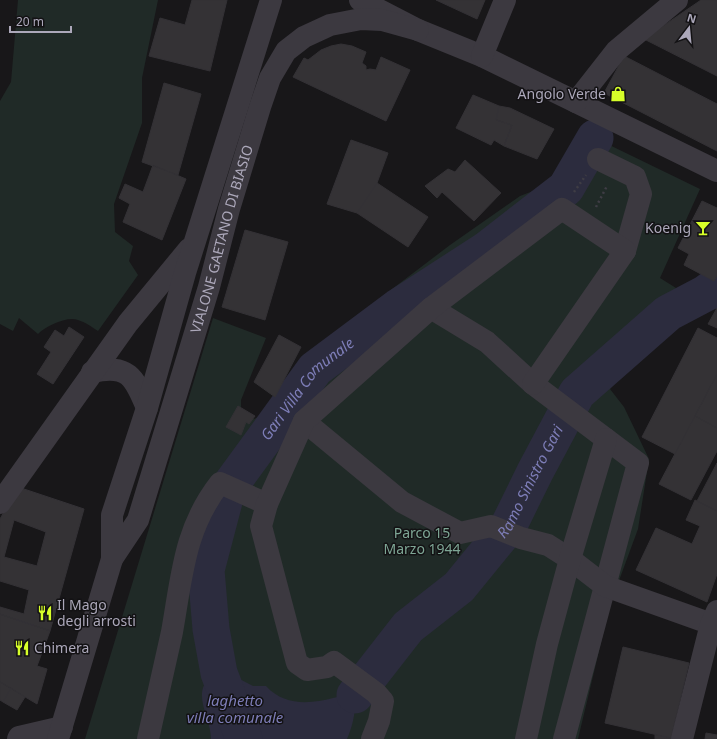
<svg xmlns="http://www.w3.org/2000/svg" width="717" height="739" viewBox="0 0 717 739" font-family="'Noto Sans',sans-serif">
  <rect width="100%" height="100%" fill="#181719"/>
  <path fill="#202a27" d="M18,0h140l-16,78v45l-28,81 1,28 18,14 -4,15 9,14 -40,56c-6,-4 -13,-9 -20,-11 -11,-4 -32,6 -40,14l-19,-16 -6,13 -13,-7v-223l11,-19z
    M595,138l105,51 -40,89 16,10 -21,47 -45,54 14,18 25,52 -11,70 -28,76 -32,134h-493l128,-421 53,20 -25,62v11l13,8 20,-10 34,-56 142,-108 70,-49 26,-10z"/>
  <path fill="#2c2c3e" d="M219,673h9l25,13h13c18,20 44,18 67,12 7,-1 11,-5 18,-6l4,3c1,16 -2,30 -8,44h-136c0,-24 -25,-52 8,-66z"/>
  <g fill="none" stroke-linecap="round" stroke-linejoin="round">
    <g stroke="#2c2c3e" stroke-width="37">
      <path id="s1" d="M355,695l53,-68 51,-40 49,-60 27,-55 42,-79 91,-80 38,-20 11,-8"/>
      <path id="s2" d="M244,739l-25,-66 -8,-44 -5,-59 21,-80 88,-121 83,-62 88,-57 80,-62 29,-50"/>
    </g>
  </g>
  <path fill="#343235" stroke="#333135" fill-rule="evenodd" d="M192,0h35l-17,71 -61,-15 11,-38 25,7z
    M436,0h49l-8,19z
    M701,0h16v76l-73,-37z
    M341,44l11,2 14,6 -4,11 4,3v4l4,-1 6,1 5,-13 29,13 -24,51 -93,-44 11,-19 4,2 13,-10 10,-4z
    M624,56l93,48v47l-113,-58z
    M164,83l37,11 -23,81 -36,-13z
    M473,95l26,11 -3,14 16,5 -8,21 -10,-6 -3,5 -35,-17z
    M499,106l11,2 44,21 -17,30 -33,-13 8,-21 -16,-5z
    M351,140l37,13 -11,30 -20,30 -30,-9z
    M465,160l36,33 -27,28 -32,-29 -5,6 -12,-12 23,-17 7,3z
    M153,165l33,14 -24,61 -39,-18 7,-18 -11,-6 6,-14 18,8z
    M377,183l51,34 -20,30 -51,-34z
    M702,201l15,7v68l-3,5 -30,-16 5,-11 -11,-6z
    M245,230l43,12 -23,78 -43,-13z
    M717,308v20l-9,-4z
    M69,327l15,10 -31,47 -16,-10 14,-22 -7,-5 11,-17 9,6z
    M698,328l19,10v36l-42,80 -33,-17z
    M279,335l22,12 -26,50 -21,-15z
    M717,374v54l-22,-12z
    M238,406l17,10 -6,8 -3,-2 -5,13 -15,-8z
    M695,416l22,12v23l-26,49 -32,-16z
    M717,463v48l-20,-10z
    M18,487l66,22 -34,122 -50,-17v-7l24,7 5,-24 -29,-9v-62zM14,520l32,12 -9,34 -33,-9z
    M695,500l22,11v63l-10,28 -71,-32 20,-42 36,16 8,-18 -14,-6z
    M0,614l50,17 -13,35 10,3 -10,35 -37,-22z
    M623,647l66,16 -18,75 -66,-15z
    M0,682l11,6 -8,14 -3,-2z
    M11,688l14,9 -8,13 -14,-8z
    M706,733l11,2v4h-12z
    M655,735l16,3v1h-16z"/>
  <g fill="none" stroke-linecap="round" stroke-linejoin="round">
    <path stroke="#3f3d45" stroke-width="2.5" stroke-dasharray="2 3" stroke-linecap="butt" d="M574,192l12,-17
      M596,207l11,-21"/>
    <g stroke="#3c3940" stroke-width="22">
      <path d="M360,0l58,30 64,26 235,115"/>
      <path d="M482,56l23,-56"/>
      <path d="M576,102l40,-51 61,-51"/>
      <path d="M598,159l37,18 6,17 -16,57"/>
      <path d="M431,308l56,34 46,42 105,79 -74,276"/>
      <path d="M92,372c36,-8 42,4 55,36"/>
      <path d="M304,421l98,81 58,31 31,-7 30,12 27,7 22,14 35,27 112,40"/>
      <path d="M0,503l128,-180 61,-74"/>
      <path id="s3" d="M112,559l26,-39 71,-233 20,-78 31,-102 10,-29 16,-27 18,-14 26,-12 31,-6 21,1 36,10"/>
      <path d="M18,739l1,-2 43,-10"/>
      <path d="M58,739l54,-180v-44l35,-107 38,-135 86,-273"/>
      <path d="M148,739c8,-36 16,-72 24,-107 10,-56 12,-103 48,-149l47,21"/>
      <path d="M372,739l7,-18 4,-20 -7,-8 -42,-31 -7,5 -20,3 -10,-7 -36,-137 6,-22 37,-83 127,-113 131,-99 63,42 -92,133"/>
      <path d="M526,739l21,-95 23,-85 36,-120"/>
      <path d="M682,739l29,-115 6,-13"/>
    </g>
  </g>
  <defs>
    <symbol id="shop-bare" viewBox="-9 -9 18 18"><path d="M-5-2.5h2.3a2.7 3.5 0 0 1 5.4 0H5L5.5 6h-11ZM-1.5-2.5h3a1.5 2.3 0 0 0-3 0Z" fill="#d7ff29" stroke="#131214" stroke-width="2.5" paint-order="stroke"/></symbol>
    <symbol id="bar-bare" viewBox="-9 -9 18 18"><path d="M-6-5H6L.8 .8V4.5H3.5V6h-7V4.5H-.8V.8Z" fill="#d7ff29" stroke="#131214" stroke-width="2.5" paint-order="stroke"/></symbol>
    <symbol id="restaurant-bare" viewBox="-9 -9 18 18"><path d="M-5-6h1v4h1v-4h1v4h1v-4h1v5L-1.5 .5V6h-2V.5L-5-1ZM5-6V6H3V1.5H1.5Q1.5-4 5-6Z" fill="#d7ff29" stroke="#131214" stroke-width="2.5" paint-order="stroke"/></symbol>
  </defs>
  <g fill-rule="evenodd">
    <use href="#shop-bare" x="607" y="83" width="22" height="22"/>
    <use href="#bar-bare" x="692" y="217" width="22" height="22"/>
    <use href="#restaurant-bare" x="34" y="602" width="22" height="22"/>
    <use href="#restaurant-bare" x="11" y="637" width="22" height="22"/>
  </g>
  <g text-anchor="middle" stroke-width="3" stroke-linejoin="round" paint-order="stroke">
    <g font-size="14" fill="#aca8ba" stroke="#131214" text-anchor="end">
      <text x="606" y="99">Angolo Verde</text>
      <text x="691" y="233">Koenig</text>
      <text x="57" y="610" text-anchor="start">Il Mago<tspan x="57" dy="16">degli arrosti</tspan></text>
      <text x="34" y="653" text-anchor="start">Chimera</text>
    </g>
    <g font-size="14" fill="#aca8ba" stroke="#131214">
      <text dy="5" stroke="none"><textPath href="#s3" startOffset="340">VIALONE GAETANO DI BIASIO</textPath></text>
    </g>
    <g font-size="14" fill="#7ea695" stroke="#131214">
      <text x="422" y="538">Parco 15<tspan x="422" dy="16">Marzo 1944</tspan></text>
    </g>
    <g font-size="15" font-style="italic" fill="#7d7db7" stroke="#131214">
      <text dy="5" stroke="none"><textPath href="#s2" startOffset="387">Gari Villa Comunale</textPath></text>
      <text dy="5" stroke="none"><textPath href="#s1" startOffset="279">Ramo Sinistro Gari</textPath></text>
      <text x="235" y="706">laghetto<tspan x="235" dy="17">villa comunale</tspan></text>
    </g>
  </g>
  <g transform="translate(689 28) rotate(16)" stroke="#131214" stroke-width="3" paint-order="stroke">
  <path d="M0-3L7 15L0 10L-7 15Z" fill="#aca8ba"/>
  <text y="-6" font-size="11" font-weight="bold" text-anchor="middle" fill="#aca8ba">N</text>
  </g>
  <path d="M10 26v6h61v-6" fill="none" stroke="#aca8ba" stroke-width="2"/>
  <text x="16" y="26" font-size="12" fill="#aca8ba" stroke="#131214" stroke-width="3" paint-order="stroke">20 m</text>
</svg>
